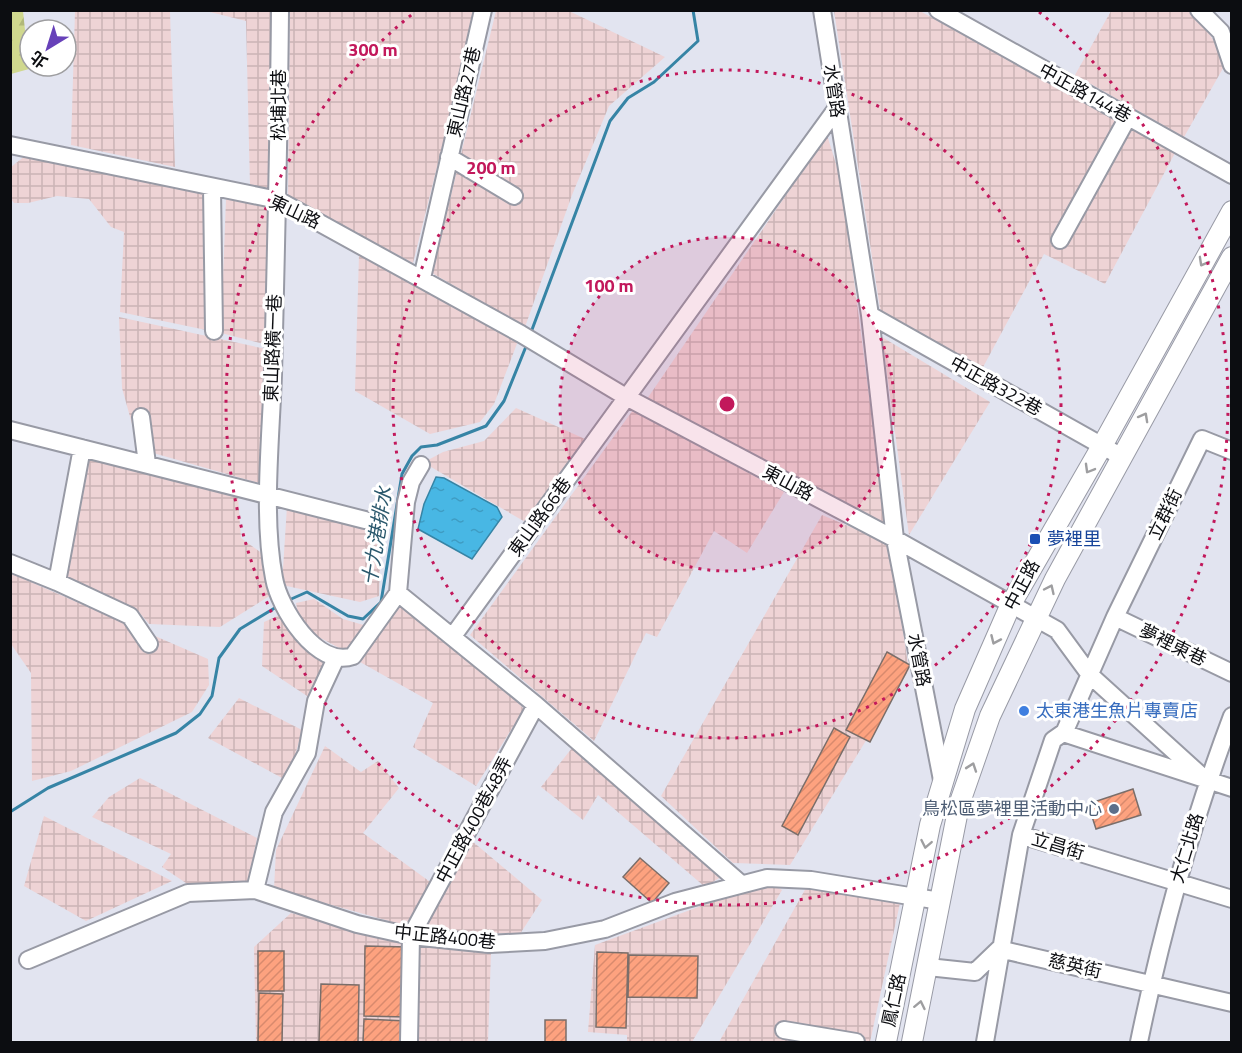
<svg xmlns="http://www.w3.org/2000/svg" width="1242" height="1053" viewBox="0 0 1242 1053" font-family="'Titillium Web','Noto Sans TC',sans-serif">
  <defs>
    <pattern id="industrial-grid" width="8" height="8" patternUnits="userSpaceOnUse" patternTransform="scale(1.5)"><rect width="8" height="8" fill="#eed3d5"/><path d="M0 4h8M4 0v8" fill="none" stroke="#cbb4b6"/></pattern>
    <pattern id="forest-firs" width="22" height="20" patternUnits="userSpaceOnUse" patternTransform="scale(1.5)"><rect width="22" height="20" fill="#d0d88e"/><path d="M5 1l3.5 6h-7zM16 11l3.5 6h-7z" fill="#b1b879"/></pattern>
    <pattern id="water-ripples" width="26" height="14" patternUnits="userSpaceOnUse" patternTransform="scale(1.5)"><rect width="26" height="14" fill="#48b7e4"/><path d="M2 4q2-2 4 0t4 0M15 11q2-2 4 0t4 0" fill="none" stroke="#3e9cc3"/></pattern>
    <pattern id="building-hatch" width="6" height="6" patternUnits="userSpaceOnUse" patternTransform="scale(1.5)"><rect width="6" height="6" fill="#fda27f"/><path d="M-1 1l2-2M0 6l6-6M5 7l2-2" fill="none" stroke="#d88a6d"/></pattern>
  </defs>
  <rect width="100%" height="100%" fill="#e2e4f0"/>
  <path fill="url(#industrial-grid)" d="M75,11h95l5,156 -104,-22z
    M206,11h65v178l-21,-3 -4,-165z
    M290,11h186l-63,252 -125,-67z
    M496,11h73l96,46 -56,49 -37,89 -47,132 -93,-54z
    M834,11h86l255,142 -70,131 -61,-30 -62,115 -101,-54z
    M1111,11h79l11,10 16,25 9,17 -42,74 -109,-62z
    M827,135l14,45 45,346 -239,-127z
    M26,155l179,38 1,137 -86,-18 4,-80 -13,-5 -22,-28 -32,-3 -29,7h-14l-3,-4v-32z
    M226,199l44,8 -2,138 -47,-12z
    M359,255l159,86 -24,63 -14,18 -50,12 -75,-43z
    M119,317l147,32 -7,134 -120,-34 -17,-61z
    M882,337l108,65 -81,133z
    M516,408l69,31 -58,84 -96,-56 -3,-7 15,-8 41,-11z
    M633,410l151,82 -37,61 -33,-22 -57,106 -11,-4 -52,108 -124,-106z
    M90,457l148,40 3,41 22,16 8,41 -51,32 -71,-3 -11,-13 -70,-33 -2,-4z
    M287,506l94,28 -2,62 -19,6 -78,-17z
    M822,515l67,28 20,127 -119,195 -57,-2 -72,-67z
    M10,573l198,86 1,26 -17,27 -121,59 -39,10 -1,-108 -20,-29z
    M314,599l29,20 24,7 -14,21 -12,2 -28,-15 -15,-20 -2,-11z
    M400,604l104,84 20,21 -48,77 -63,-39 20,-44 -73,-41z
    M282,614l19,31 25,15 -16,38 -48,-32 2,-44z
    M239,698l63,32 -7,26 -13,22 -74,-40z
    M325,746l36,26 17,-11 21,27 -36,45 70,51 -26,42 -133,-37 2,-39z
    M572,748l152,127 -19,12 -107,-92 -15,25 -42,-33z
    M140,778l117,60 -9,44 -59,3 -27,-18 9,-13 -79,-37 17,-20z
    M44,816l128,65 -86,40 -62,-35z
    M472,841l70,59 -22,34 -77,-2 -17,-5z
    M771,884l11,6 -90,152h-65v-7l-39,-3 7,-87 144,-53z
    M806,888l94,15 -30,139h-151z
    M291,913l115,29 -4,100h-146l-2,-95z
    M417,945l74,8 -3,89h-72z"/>
  <path fill="url(#forest-firs)" d="M11,10l12,1 6,58 -18,5z"/>
  <path fill="url(#water-ripples)" stroke="#3684a5" stroke-width="1.5" d="M436,477l8,1 53,29 5,10 -30,42 -54,-30 6,-25z"/>
  <g fill="none" stroke-linecap="round" stroke-linejoin="round">
    <path stroke="#3684a5" stroke-width="3" d="M530,335l80,-214 18,-23 26,-16 44,-41 -5,-31
      M289,600l18,-8 41,24 15,3 18,-17 21,-128 10,-18 9,-9 16,-2 49,-19 18,-25 23,-57
      M10,812l38,-24 128,-55 24,-19 12,-18 7,-38 21,-29 38,-23"/>
  </g>
  <path fill="url(#building-hatch)" stroke="#7a6e6a" stroke-width="1.5" d="M887,652l23,13 -40,77 -24,-12z
    M834,728l16,9 -52,98 -16,-9z
    M1133,789l8,26 -45,14 -8,-25z
    M640,858l29,25 -17,20 -29,-26z
    M365,946l42,1 -1,70 -42,-1z
    M258,951h26v40h-26z
    M597,952l31,1 -2,75 -30,-1z
    M629,955l69,1 -1,42 -69,-1z
    M321,984l38,1 -1,57h-39z
    M259,993l24,1 -1,48h-24z
    M364,1019l42,2v21h-43z
    M545,1020h21v22h-21z"/>
  <g fill="none" stroke-linecap="round" stroke-linejoin="round">
    <defs>
      <path id="minor" d="M280,10c-1,122 -4,243 -7,364 -2,63 -11,143 1,204 5,30 43,91 79,78l45,-63 8,-91 5,-20 10,-17
        M822,10l48,305 25,224 47,241
        M938,10l294,165
        M1199,10l22,22 11,33
        M10,145l268,55 243,134 105,63 269,142 162,91 33,45 117,106
        M449,157l65,39
        M212,188l2,143
        M1060,240l68,-123
        M422,278l61,-268
        M870,315l252,142
        M141,417l6,47
        M10,430l355,90
        M10,563l47,19 73,34 19,28
        M57,582l25,-134
        M398,593l138,112 204,178
        M1115,617l117,56
        M453,636l384,-528
        M1064,733l51,-116 87,-178 30,12
        M1232,788l-169,-55 -10,7 -32,95 211,64
        M255,890l19,-78 33,-59 9,-52 20,-43
        M999,949l233,54
        M28,960l160,-67 67,-3 102,34 54,12 78,8 56,-3 60,-12 70,-27 92,-24 44,2 129,21
        M928,967l47,5 24,-23
        M784,1030l72,12
        M409,1042l2,-106 125,-231
        M985,1042l36,-207
        M1139,1042c23,-111 53,-220 93,-326"/>
      <path id="major" d="M886,1042l44,-217 35,-116 46,-105 91,-158 130,-235
        M912,1042l47,-237 31,-89 65,-137 177,-322"/>
    </defs>
    <use href="#minor" stroke="#989aa5" stroke-width="20"/>
    <use href="#major" stroke="#989aa5" stroke-width="22"/>
    <use href="#minor" stroke="#fff" stroke-width="16"/>
    <use href="#major" stroke="#fff" stroke-width="20"/>
  </g>
  <defs><path id="oneway-chevron" d="M-2-3.5L2.5 0L-2 3.5" fill="none" stroke-width="1.6" stroke-linecap="round" stroke-linejoin="round" transform="scale(1.5)"/></defs>
  <g stroke="#9e9ea0">
    <use href="#oneway-chevron" transform="translate(1203 262) rotate(119)"/>
    <use href="#oneway-chevron" transform="translate(1144 417) rotate(-61)"/>
    <use href="#oneway-chevron" transform="translate(1089 469) rotate(120)"/>
    <use href="#oneway-chevron" transform="translate(1050 589) rotate(-65)"/>
    <use href="#oneway-chevron" transform="translate(995 640) rotate(114)"/>
    <use href="#oneway-chevron" transform="translate(972 767) rotate(-71)"/>
    <use href="#oneway-chevron" transform="translate(926 844) rotate(101)"/>
    <use href="#oneway-chevron" transform="translate(920 1005) rotate(-78)"/>
  </g>
  <circle cx="727" cy="404" r="167" fill="#c2185b" fill-opacity=".12"/>
  <g fill="none" stroke="#c2185b" stroke-width="3" stroke-dasharray="3 6">
    <circle cx="727" cy="404" r="167"/>
    <circle cx="727" cy="404" r="334"/>
    <path d="M1039 12A501 501 0 1 1 415 12"/>
  </g>
  <rect fill="#1a4fb4" stroke="#fff" stroke-width="2" x="1029" y="533" width="12" height="12" rx="3"/>
  <circle fill="#3f7fe0" stroke="#fff" stroke-width="2" cx="1024" cy="711" r="6"/>
  <circle fill="#5c6f8a" stroke="#fff" stroke-width="2" cx="1114" cy="809" r="6"/>
  <g text-anchor="middle" stroke-width="6" stroke-linejoin="round" paint-order="stroke">
    <g font-size="18" fill="#0c0d11" stroke="#fff">
      <text transform="translate(834 91) rotate(82)" y="6">水管路</text>
      <text transform="translate(464 92) rotate(-77)" y="6">東山路27巷</text>
      <text transform="translate(1085 93) rotate(29)" y="6">中正路144巷</text>
      <text transform="translate(279 105) rotate(-90)" y="6">松埔北巷</text>
      <text transform="translate(295 212) rotate(25)" y="6">東山路</text>
      <text transform="translate(273 348) rotate(-88)" y="6">東山路橫一巷</text>
      <text transform="translate(996 386) rotate(29)" y="6">中正路322巷</text>
      <text transform="translate(788 483) rotate(28)" y="6">東山路</text>
      <text transform="translate(1165 514) rotate(-64)" y="6">立群街</text>
      <text transform="translate(540 517) rotate(-54)" y="6">東山路66巷</text>
      <text transform="translate(1022 585) rotate(-62)" y="6">中正路</text>
      <text transform="translate(1173 645) rotate(26)" y="6">夢裡東巷</text>
      <text transform="translate(919 660) rotate(79)" y="6">水管路</text>
      <text transform="translate(474 820) rotate(-62)" y="6">中正路400巷48弄</text>
      <text transform="translate(1058 846) rotate(17)" y="6">立昌街</text>
      <text transform="translate(1187 848) rotate(-73)" y="6">大仁北路</text>
      <text transform="translate(445 937) rotate(6)" y="6">中正路400巷</text>
      <text transform="translate(1075 966) rotate(13)" y="6">慈英街</text>
      <text transform="translate(894 1000) rotate(-78)" y="6">鳳仁路</text>
    </g>
    <g font-size="18" fill="#164399" stroke="#fff" text-anchor="start">
      <text x="1047" y="545">夢裡里</text>
    </g>
    <g font-size="18" fill="#366cbe" stroke="#fff" text-anchor="start">
      <text x="1036" y="717">太東港生魚片專賣店</text>
    </g>
    <g font-size="18" fill="#4e5e75" stroke="#fff" text-anchor="end">
      <text x="1102" y="815">鳥松區夢裡里活動中心</text>
    </g>
    <g font-size="20" font-style="italic" fill="#2c596d" stroke="#fff">
      <text transform="translate(377 536) rotate(-81)" y="7">十九港排水</text>
    </g>
  </g>
  <circle cx="727" cy="404" r="9" fill="#c2185b" stroke="#fff" stroke-width="3"/>
  <g font-size="18" text-anchor="middle" font-weight="bold" fill="#c2185b" stroke="#fff" stroke-width="6" stroke-linejoin="round" paint-order="stroke">
    <text x="373" y="56">300 m</text>
    <text x="491" y="174">200 m</text>
    <text x="609" y="292">100 m</text>
  </g>
  <rect width="1242" height="1053" fill="none" stroke="#0c0d11" stroke-width="24"/>
  <g transform="translate(48 48) rotate(218)"><circle r="28" fill="#ffffff" stroke="#9e9ea0" stroke-width="1.5"/>
  <path d="M0-4.5L10 22L0 15L-10 22Z" fill="#6741b9"/>
  <text y="-9" font-size="16" font-weight="bold" text-anchor="middle" fill="#0c0d11">北</text>
  </g>
</svg>
